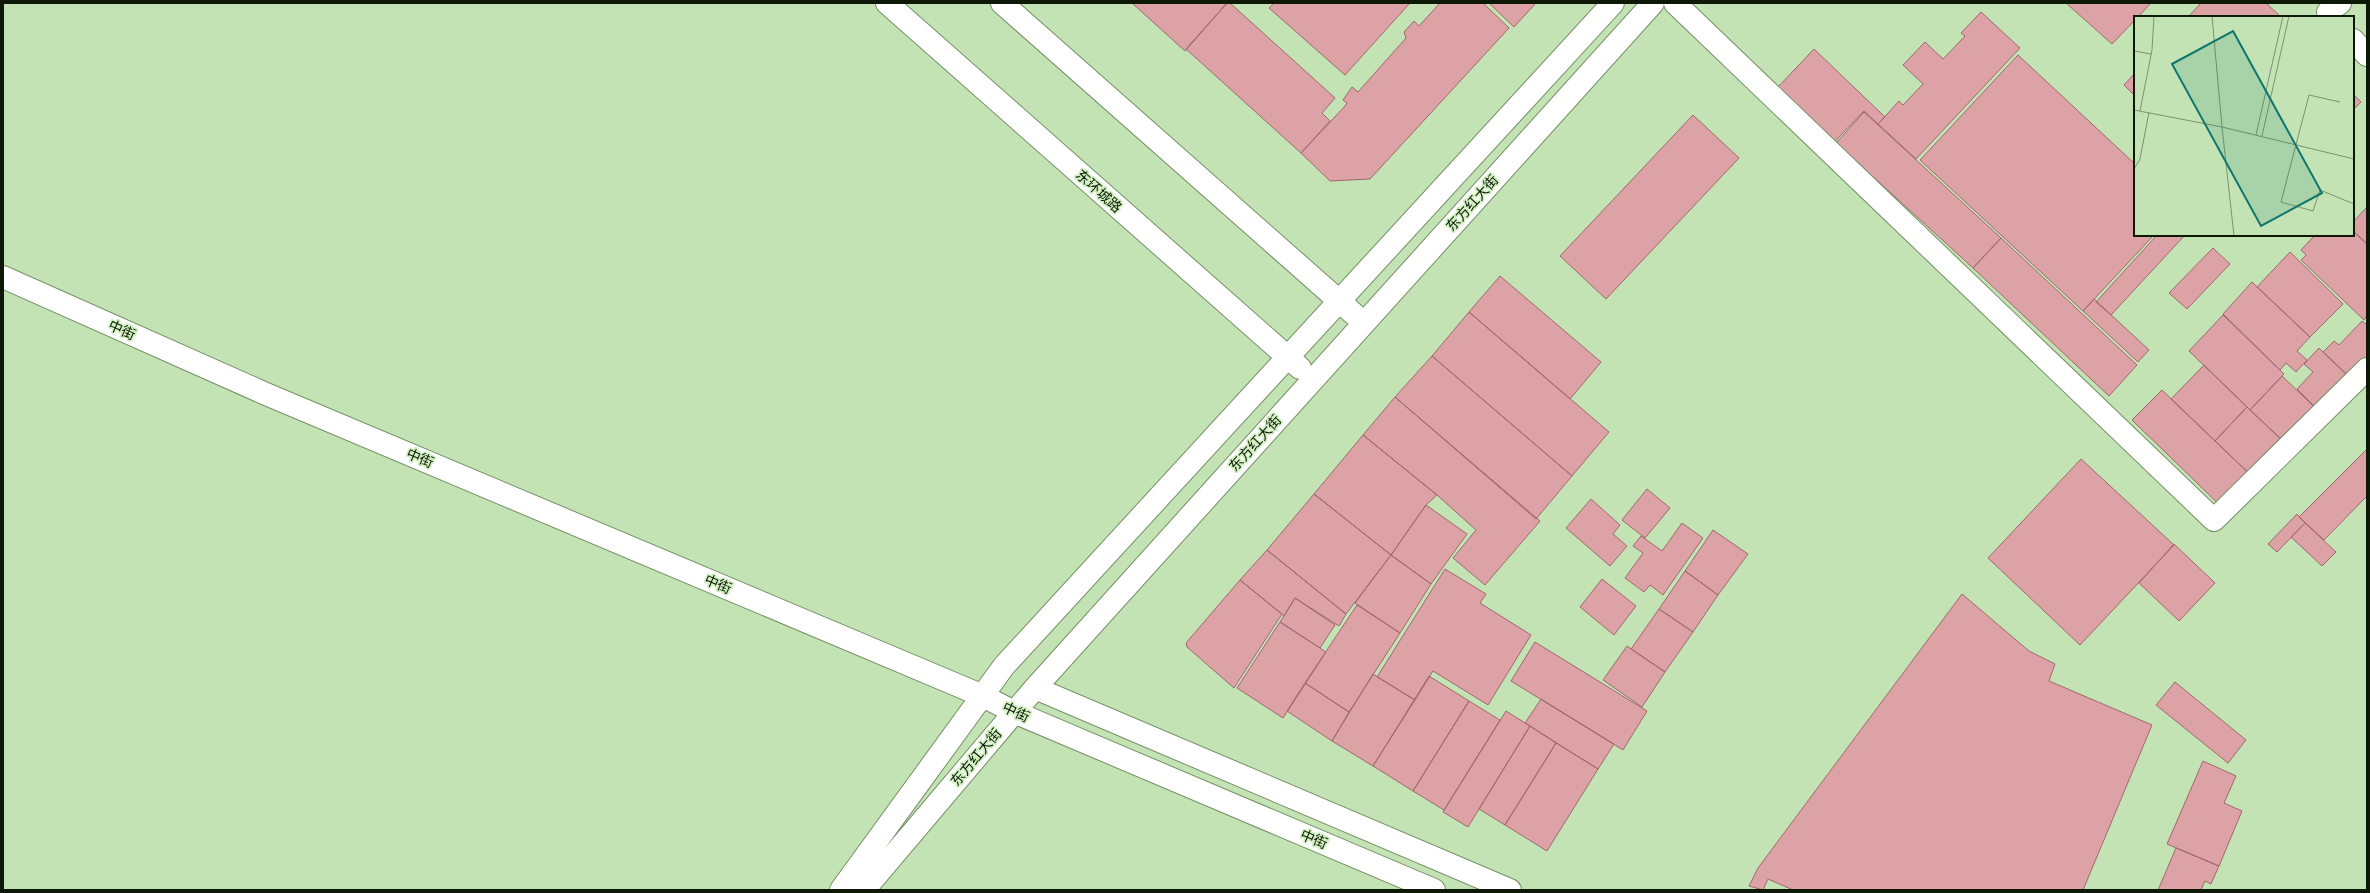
<svg xmlns="http://www.w3.org/2000/svg" width="2370" height="893" viewBox="0 0 2370 893" font-family="Spectral,'Noto Sans SC',serif">
  <rect width="100%" height="100%" fill="#c4e3b4"/>
  <path fill="#dda2a6" stroke="#9f686c" d="M1132,3h95l-42,48z
    M1227,3h3l105,95 -13,15 8,8 -29,32 -115,-104z
    M1274,3h136l-65,72 -76,-67z
    M1440,3h43l26,25 -139,151 -40,2 -29,-28 44,-47 2,-3 -4,-3 9,-13 6,5 48,-54 -2,-6 10,-11 5,5z
    M1489,3h47l-22,24z
    M2066,3h85l-13,14h-3v3l-23,24z
    M2201,3h65l14,13 -92,1z
    M1981,12l39,36 -104,111 -38,-35 21,-23 4,4 20,-21 -20,-19 22,-23 18,17 22,-23 -4,-3z
    M1814,49l71,68 -7,7 -14,-13 -29,30 -57,-54z
    M2018,55l117,109v71h19l-71,76 -163,-151z
    M2135,73v23l-11,-11z
    M2353,94l8,8 -8,8z
    M1864,112l137,126 -28,30 -137,-125z
    M1693,115l46,43 -133,141 -46,-43z
    M2367,207v37l-14,-13v-9z
    M2353,231l14,13v71l-3,5 -63,-60 5,-5 -5,-5 14,-15h38z
    M2157,235h28l-74,80 -15,-13z
    M2001,238l136,127 -28,31 -136,-128z
    M2213,248l17,16 -43,45 -18,-16z
    M2290,252l53,52 -33,33 -53,-50z
    M1500,276l101,86 -31,37 -101,-87z
    M2252,282l58,55 -13,14 10,9 -11,12 -10,-9 -6,7 -57,-56z
    M2094,299l55,51 -11,12 -55,-51z
    M1469,312l140,120 -37,44 -140,-120z
    M2223,315l61,59 -34,36 -61,-59z
    M2362,321l5,4v47l-11,12 -33,-32 11,-11 5,4z
    M2319,348l38,36 -32,33 -28,-28 16,-17 -9,-8z
    M1432,356l140,120 -36,43 -141,-122z
    M2204,365l43,42 -32,34 -44,-42z
    M2282,376l43,41 -32,33 -43,-40z
    M2162,390l97,93 -30,31 -97,-94z
    M1395,397l145,124 -55,64 -32,-27 23,-28 -39,-35 -74,-60z
    M2247,407l44,42 -32,34 -44,-42z
    M1363,435l74,60 -11,10 -35,50 -77,-61z
    M2367,449v47l-43,44 -25,-23z
    M2081,459l93,86 -94,100 -92,-87z
    M1647,489l23,19 -25,30 -23,-18z
    M1314,494l77,61 -45,59 -79,-64z
    M1591,499l29,26 -7,9 14,12 -17,20 -44,-38z
    M1426,505l41,29 -36,50 -40,-29z
    M2297,514l8,9 -28,29 -9,-8z
    M1682,523l21,15 -40,57 -13,-10 -6,7 -19,-14 18,-25 -10,-7 8,-10 21,15z
    M2305,523l31,29 -14,14 -31,-29z
    M1713,530l35,24 -30,41 -33,-24z
    M2174,544l41,39 -36,38 -40,-38z
    M1267,550l79,64 -7,12 -44,-28 -11,18 -44,-36z
    M1391,555l40,29 -31,49 -45,-30z
    M1445,569l41,25 -6,9 51,32 -43,70 -55,-34 -18,29 -38,-23z
    M1685,571l33,24 -25,37 -34,-23z
    M1602,579l34,27 -22,29 -34,-28z
    M1240,580l42,34 -48,74 -47,-41 -1,-4z
    M1962,594l67,57 26,13 -6,17 103,44 -69,165h-290l-25,-11 -5,11 -14,-4 9,-18z
    M1295,598l40,27 -15,23 -40,-26z
    M1357,605l43,28 -51,79 -44,-29z
    M1659,609l34,23 -28,40 -34,-23z
    M1280,622l46,30 -43,66 -46,-30z
    M1535,642l112,69 -24,39 -112,-69z
    M1627,646l38,26 -23,35 -39,-27z
    M1373,674l42,26 -42,66 -41,-25z
    M1429,676l40,25 -56,90 -40,-25z
    M2175,682l71,58 -18,23 -72,-58z
    M1305,683l44,29 -17,29 -45,-30z
    M1541,699l73,45 -16,25 -73,-46z
    M1469,701l31,19 -56,90 -31,-19z
    M1506,711l24,15 -62,101 -25,-15z
    M1530,726l26,17 -51,82 -26,-16z
    M1556,743l42,26 -51,82 -42,-26z
    M2203,761l33,15 -12,27 18,8 -23,55 -52,-22z
    M2176,848l43,18 -8,18 -6,-3 -4,9h-43z"/>
  <g fill="none" stroke-linecap="round" stroke-linejoin="round">
    <defs>
      <path id="street" d="M1675,3l539,517 153,-151
        M2332,17l-4,-5 12,-9
        M2353,40l14,15"/>
      <path id="secondary" d="M887,3l413,365
        M1002,3l362,320
        M3,277l263,117 717,302 31,16 420,178
        M1035,688l475,202
        M841,890l163,-224 609,-663
        M864,890l171,-202 618,-685"/>
    </defs>
    <use href="#street" stroke="#749065" stroke-width="24"/>
    <use href="#secondary" stroke="#749065" stroke-width="24"/>
    <use href="#street" stroke="#fff" stroke-width="22"/>
    <use href="#secondary" stroke="#fff" stroke-width="22"/>
  </g>
  <g text-anchor="middle" stroke-width="3.5" stroke-linejoin="round" paint-order="stroke">
    <g font-size="14" fill="#0d1807" stroke="#d1f0c1">
      <text transform="translate(1099 191) rotate(42)" y="5">东环城路</text>
      <text transform="translate(1472 203) rotate(-48)" y="5">东方红大街</text>
      <text transform="translate(122 330) rotate(24)" y="5">中街</text>
      <text transform="translate(1255 443) rotate(-48)" y="5">东方红大街</text>
      <text transform="translate(420 458) rotate(23)" y="5">中街</text>
      <text transform="translate(718 584) rotate(23)" y="5">中街</text>
      <text transform="translate(1016 712) rotate(25)" y="5">中街</text>
      <text transform="translate(976 757) rotate(-50)" y="5">东方红大街</text>
      <text transform="translate(1314 839) rotate(23)" y="5">中街</text>
    </g>
  </g>
  <g transform="translate(2134 16)">
    <rect width="220" height="220" fill="#c4e3b4"/>
    <path fill="none" stroke="#7b926f" stroke-width="1" d="M78,0l10,111M0,35l17,3M206,86l-31,-7 -28,107 32,9 7,-21 34,14M0,94l88,17 132,32M6,95l12,-61 2,-34M88,111l12,109M122,119l27,-119M128,120l27,-120M0,153l6,-10 9,-47"/>
    <path fill="#0f766e" fill-opacity="0.15" stroke="#0f766e" stroke-width="2" d="M99,15l89,162 -61,33 -89,-162z"/>
    <rect width="220" height="220" fill="none" stroke="#0d1807" stroke-width="2"/>
  </g>
  <rect width="2370" height="893" fill="none" stroke="#0d1807" stroke-width="8"/>
</svg>
